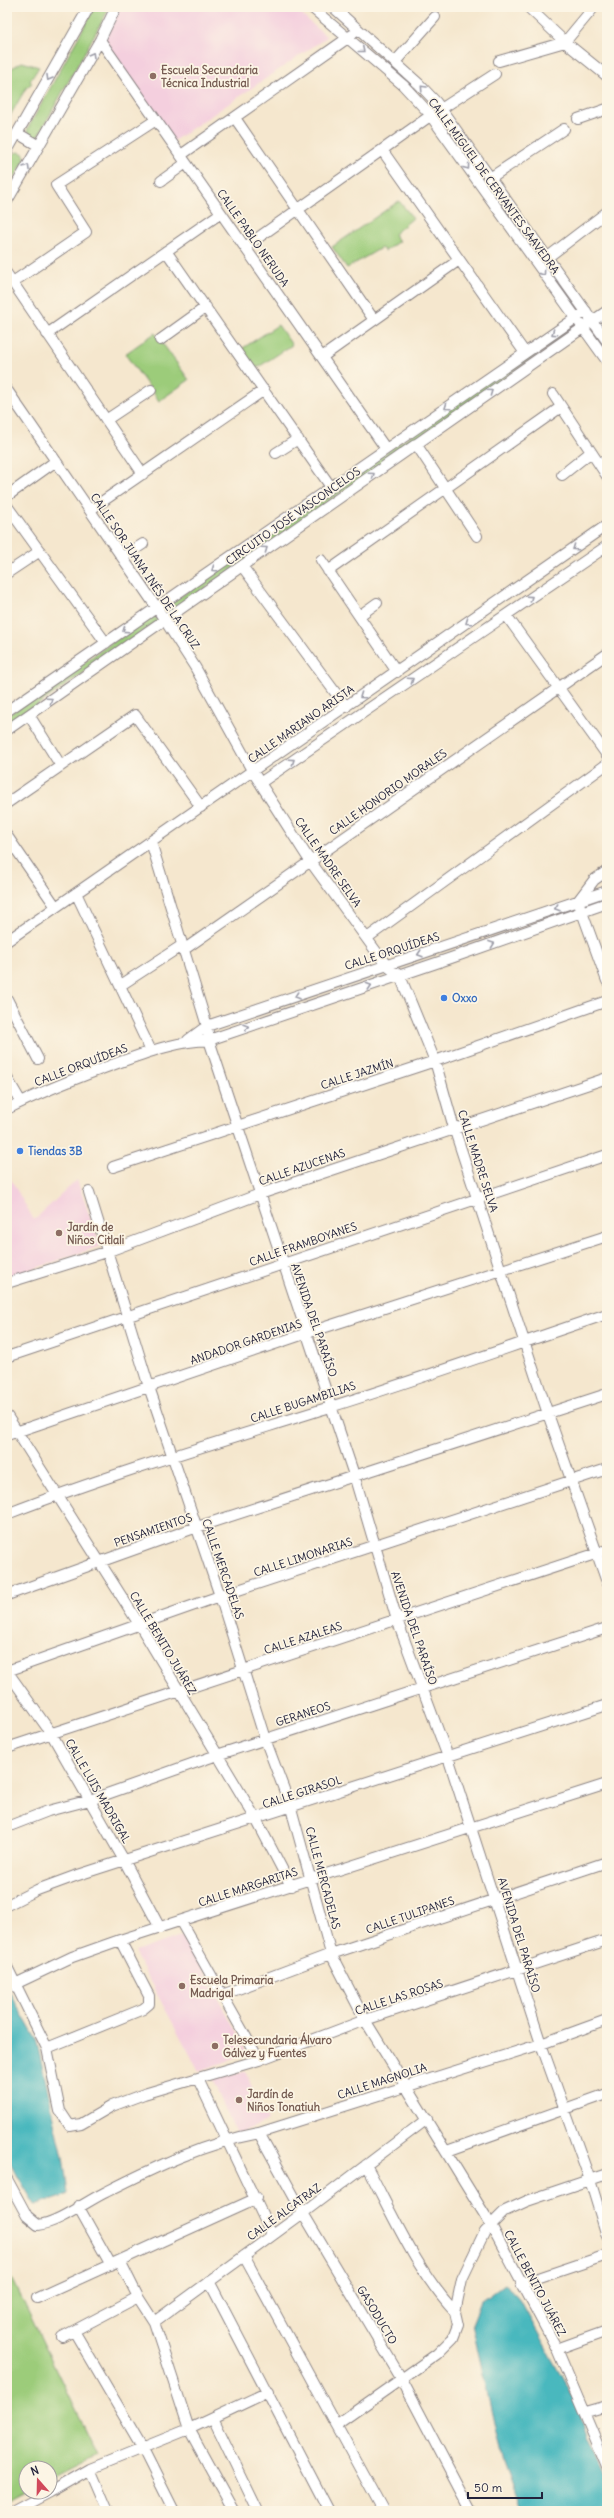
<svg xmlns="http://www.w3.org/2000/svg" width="614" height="2518" viewBox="0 0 614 2518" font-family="Delius,sans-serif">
  <rect width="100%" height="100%" fill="#fcf5e5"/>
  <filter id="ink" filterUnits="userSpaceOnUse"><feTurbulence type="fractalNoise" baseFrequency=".025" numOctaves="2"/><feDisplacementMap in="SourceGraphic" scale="8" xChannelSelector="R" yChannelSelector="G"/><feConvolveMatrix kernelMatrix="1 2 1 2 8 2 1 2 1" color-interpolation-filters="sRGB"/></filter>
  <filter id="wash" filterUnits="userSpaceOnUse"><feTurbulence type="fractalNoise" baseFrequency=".012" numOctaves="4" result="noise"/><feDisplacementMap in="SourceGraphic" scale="16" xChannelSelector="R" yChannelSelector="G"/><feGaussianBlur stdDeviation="0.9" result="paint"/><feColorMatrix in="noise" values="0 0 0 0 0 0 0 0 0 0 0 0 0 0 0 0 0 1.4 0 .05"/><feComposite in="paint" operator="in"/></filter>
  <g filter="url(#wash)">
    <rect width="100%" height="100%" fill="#f5e7ce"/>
    <path fill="#f4cfde" d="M116,7h177l34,30 -155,105 -72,-102z
      M7,1173l27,47 43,-40 23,66 -93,32z
      M184,1935l64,119 -49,17 -65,-119z
      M245,2071l22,51 -31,12 -24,-55z"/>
    <path fill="#9ccc7a" stroke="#5f775a" d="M95,7h15l-72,129 -5,2 -6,-8z
      M22,62l17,5 -9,14 2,2 -6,5 -19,33v-50z
      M19,152l5,2 1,6 -18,29v-24l7,-12z
      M399,201l14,17 -19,16 5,7 -14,10 -4,-3 -34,20 -15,-21z
      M571,323l4,5 -404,284 -4,-6z
      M278,325l14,20 -38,25 -14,-20z
      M155,333l34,47 -30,21 -34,-47z
      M153,614l5,7 -151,105v-10z
      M7,2274l6,6 84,175 -47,24v-11h-24v23l-19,10z"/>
    <path fill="#49b8be" stroke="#366d7c" d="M7,1988l29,51 27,118 5,37 -33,11 -28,-47z
      M504,2284l13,11 59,107 11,34 20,44v31h-86l-19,-52 -30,-135 9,-23z"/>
  </g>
  <g filter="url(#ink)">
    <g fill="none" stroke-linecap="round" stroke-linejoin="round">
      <defs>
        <path id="minor" d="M311,7l92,78 25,27 179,249
          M333,7l86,77 17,18 171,239
          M528,7l37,35 42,34
          M100,40l286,409
          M499,61l66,-19 29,-35
          M395,62l40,-45
          M441,109l54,-35
          M235,118l139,202
          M578,119l29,-10
          M17,133l22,13
          M382,150l143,203
          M7,151l82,-144
          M181,155l171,-120
          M490,178l74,-49
          M161,181l25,-18
          M7,201l93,-161 16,-33
          M245,247l185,-131
          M166,251l165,236
          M548,257l59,-45
          M7,274l136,200
          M13,282l73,-50 -30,-47 100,-65
          M47,334l174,-121
          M160,340l46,-33
          M322,357l137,-97
          M7,390l150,218 38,59 58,105 57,89 76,104 14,11 35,85 19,67 94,286 59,168
          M553,394l54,82
          M106,420l45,-30
          M416,444l61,92
          M276,453l22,-14
          M562,475l29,-23
          M7,496l49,-35
          M7,506l99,137
          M90,510l174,-120
          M123,557l20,-13
          M321,560l76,112
          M242,566l104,141
          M328,571l233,-164
          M7,573l33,-22
          M506,615l101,140
          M359,616l18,-13
          M7,711l579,-400
          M29,715l32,51
          M7,730l600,-419
          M260,783l347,-237
          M7,803l128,-88 66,92
          M7,836l49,71
          M151,842l56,184 2,14 145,435 43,145 51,137 93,287 49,136 17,56
          M607,871l-13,9 -16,21 29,80
          M76,893l75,158
          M367,938l240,-174
          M7,941l600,-416
          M182,951l425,-297
          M121,985l60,-39
          M7,999l31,60
          M188,1040l19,-14 400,-135
          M7,1078l14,24
          M7,1109c37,-19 77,-34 116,-48 28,-10 56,-20 86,-21l242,-82 156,-55
          M113,1167l322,-106 172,-60
          M89,1192l60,195 71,209 45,143 26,69 40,146 34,66 126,205 66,124 50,118
          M7,1283l102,-32 151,-57 347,-116
          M7,1357l600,-202
          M7,1416l132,208 117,195 35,67
          M7,1435l300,-102 300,-97
          M7,1514c106,-41 215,-73 323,-107 93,-29 184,-62 277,-93
          M7,1595l190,-68 410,-133
          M7,1671l213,-75 387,-127
          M7,1671l44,62 74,129 35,66
          M7,1748l600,-198
          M7,1827l41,-16 42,-11 127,-45 390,-127
          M7,1905l30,-15 38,-14 532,-171
          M181,1922l78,138
          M7,1967l40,81 13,63 10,15 11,-2 31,-18 32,-12 115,-34 106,-40 242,-80
          M15,1984l57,-27 48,-17 487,-156
          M222,1995l109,-41 276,-92
          M47,2048l96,-39 6,-5v-8l-29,-56
          M198,2079l74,156
          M259,2133l44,80 98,165 70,133
          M447,2151l160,-57
          M366,2165c27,50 50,105 89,147
          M7,2179l20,37 11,9c20,-2 49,-24 68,-33 49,-25 99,-49 153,-59l282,-89 66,-24
          M78,2206l33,59
          M244,2256l139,255
          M120,2261l18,36 16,25 35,107 45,82
          M209,2281l120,230
          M521,2284l86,-29
          M37,2298l220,-100
          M154,2322l149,-109 124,-94
          M74,2331l68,116 32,64
          M62,2337l76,-40
          M557,2349l50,-18
          M586,2412l21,-6
          M213,2418l45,93
          M336,2425l101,-71 16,-16 5,-13 -3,-13 7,-33 23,-48 20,-20 22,-10 80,-27
          M90,2469l18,42
          M50,2492l40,-23 99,-40 79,-37
          M14,2511l36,-19"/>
      </defs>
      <use href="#minor" stroke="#8c8484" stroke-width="12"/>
      <use href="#minor" stroke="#fff" stroke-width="10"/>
    </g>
    <defs><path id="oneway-chevron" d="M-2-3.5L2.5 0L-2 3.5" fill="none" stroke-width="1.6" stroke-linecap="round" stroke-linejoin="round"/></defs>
    <g stroke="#9c9ca7">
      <use href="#oneway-chevron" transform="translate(362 50) rotate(39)"/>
      <use href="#oneway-chevron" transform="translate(92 55) rotate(-60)"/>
      <use href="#oneway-chevron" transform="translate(49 78) rotate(120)"/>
      <use href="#oneway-chevron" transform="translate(423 88) rotate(-133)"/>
      <use href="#oneway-chevron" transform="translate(27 167) rotate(-60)"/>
      <use href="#oneway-chevron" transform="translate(467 167) rotate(54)"/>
      <use href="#oneway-chevron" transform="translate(543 273) rotate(54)"/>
      <use href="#oneway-chevron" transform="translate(554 333) rotate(146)"/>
      <use href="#oneway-chevron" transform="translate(490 392) rotate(-35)"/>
      <use href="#oneway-chevron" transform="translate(447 407) rotate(145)"/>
      <use href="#oneway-chevron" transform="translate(372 475) rotate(-35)"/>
      <use href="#oneway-chevron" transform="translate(575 548) rotate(145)"/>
      <use href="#oneway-chevron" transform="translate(265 549) rotate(-35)"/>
      <use href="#oneway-chevron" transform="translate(214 569) rotate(145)"/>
      <use href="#oneway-chevron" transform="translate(530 598) rotate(-34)"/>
      <use href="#oneway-chevron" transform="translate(468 622) rotate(145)"/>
      <use href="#oneway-chevron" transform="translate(125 630) rotate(146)"/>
      <use href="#oneway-chevron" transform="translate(411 680) rotate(-34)"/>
      <use href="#oneway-chevron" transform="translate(362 696) rotate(145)"/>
      <use href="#oneway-chevron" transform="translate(50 700) rotate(-35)"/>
      <use href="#oneway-chevron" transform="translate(292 761) rotate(-34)"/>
      <use href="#oneway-chevron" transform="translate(557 908) rotate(161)"/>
      <use href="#oneway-chevron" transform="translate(492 944) rotate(-20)"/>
      <use href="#oneway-chevron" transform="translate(420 954) rotate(162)"/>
      <use href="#oneway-chevron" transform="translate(369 986) rotate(-18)"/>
      <use href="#oneway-chevron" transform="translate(297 996) rotate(161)"/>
      <use href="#oneway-chevron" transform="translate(246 1027) rotate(-18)"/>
    </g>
  </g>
  <g fill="#8d6e63" stroke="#fcf5e5" stroke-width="1.5">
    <circle cx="153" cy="76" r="4"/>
    <circle cx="59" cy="1233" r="4"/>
    <circle cx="182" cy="1986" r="4"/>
    <circle cx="215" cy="2046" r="4"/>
    <circle cx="239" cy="2100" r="4"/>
  </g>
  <g fill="#3f7fe0" stroke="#fcf5e5" stroke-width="1.5">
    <circle cx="444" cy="998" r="4"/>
    <circle cx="20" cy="1151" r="4"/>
  </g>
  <g text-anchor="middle" stroke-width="3.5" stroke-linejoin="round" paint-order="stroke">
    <g font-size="11" font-weight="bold" fill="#785e54" stroke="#fcf5e5" text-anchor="start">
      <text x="161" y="74">Escuela Secundaria<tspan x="161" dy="13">Técnica Industrial</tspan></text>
      <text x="67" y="1231">Jardín de<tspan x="67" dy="13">Niños Citlali</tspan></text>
      <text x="190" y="1984">Escuela Primaria<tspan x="190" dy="13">Madrigal</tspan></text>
      <text x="223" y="2044">Telesecundaria Álvaro<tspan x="223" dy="13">Gálvez y Fuentes</tspan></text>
      <text x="247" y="2098">Jardín de<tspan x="247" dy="13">Niños Tonatiuh</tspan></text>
    </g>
    <g font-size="11" fill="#22223b" stroke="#fcf5e5">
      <text transform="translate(494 186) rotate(54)" y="4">CALLE MIGUEL DE CERVANTES SAAVEDRA</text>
      <text transform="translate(253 238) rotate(55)" y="4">CALLE PABLO NERUDA</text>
      <text transform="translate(293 516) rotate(-35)" y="4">CIRCUITO JOSÉ VASCONCELOS</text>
      <text transform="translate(145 571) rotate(56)" y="4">CALLE SOR JUANA INÉS DE LA CRUZ</text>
      <text transform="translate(301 724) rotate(-35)" y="4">CALLE MARIANO ARISTA</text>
      <text transform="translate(388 792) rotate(-35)" y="4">CALLE HONORIO MORALES</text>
      <text transform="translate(328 862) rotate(55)" y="4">CALLE MADRE SELVA</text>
      <text transform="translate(392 951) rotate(-18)" y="4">CALLE ORQUÍDEAS</text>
      <text transform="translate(81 1065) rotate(-21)" y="4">CALLE ORQUÍDEAS</text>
      <text transform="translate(357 1074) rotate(-18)" y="4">CALLE JAZMÍN</text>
      <text transform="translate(478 1161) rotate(72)" y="4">CALLE MADRE SELVA</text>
      <text transform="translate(302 1167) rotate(-19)" y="4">CALLE AZUCENAS</text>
      <text transform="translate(303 1244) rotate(-19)" y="4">CALLE FRAMBOYANES</text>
      <text transform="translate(314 1320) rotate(71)" y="4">AVENIDA DEL PARAÍSO</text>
      <text transform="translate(246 1342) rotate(-19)" y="4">ANDADOR GARDENIAS</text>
      <text transform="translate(303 1402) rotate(-18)" y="4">CALLE BUGAMBILIAS</text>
      <text transform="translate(153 1530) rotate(-19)" y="4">PENSAMIENTOS</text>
      <text transform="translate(303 1557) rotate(-18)" y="4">CALLE LIMONARIAS</text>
      <text transform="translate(223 1569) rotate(71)" y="4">CALLE MERCADELAS</text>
      <text transform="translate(414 1628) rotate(71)" y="4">AVENIDA DEL PARAÍSO</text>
      <text transform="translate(303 1638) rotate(-18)" y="4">CALLE AZALEAS</text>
      <text transform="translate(163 1643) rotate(59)" y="4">CALLE BENITO JUÁREZ</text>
      <text transform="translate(303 1714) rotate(-18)" y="4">GERANEOS</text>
      <text transform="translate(98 1791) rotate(60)" y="4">CALLE LUIS MADRIGAL</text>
      <text transform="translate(302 1792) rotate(-18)" y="4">CALLE GIRASOL</text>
      <text transform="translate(323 1878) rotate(75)" y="4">CALLE MERCADELAS</text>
      <text transform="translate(248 1887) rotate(-18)" y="4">CALLE MARGARITAS</text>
      <text transform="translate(410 1915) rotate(-19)" y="4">CALLE TULIPANES</text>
      <text transform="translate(519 1935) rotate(73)" y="4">AVENIDA DEL PARAÍSO</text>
      <text transform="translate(399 1997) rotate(-18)" y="4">CALLE LAS ROSAS</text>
      <text transform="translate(382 2081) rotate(-18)" y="4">CALLE MAGNOLIA</text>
      <text transform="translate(284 2212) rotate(-36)" y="4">CALLE ALCATRAZ</text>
      <text transform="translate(535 2283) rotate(62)" y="4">CALLE BENITO JUÁREZ</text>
      <text transform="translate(377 2315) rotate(59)" y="4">GASODUCTO</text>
    </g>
    <g font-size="11" font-weight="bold" fill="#366cbe" stroke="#fcf5e5" text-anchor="start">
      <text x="452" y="1002">Oxxo</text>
      <text x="28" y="1155">Tiendas 3B</text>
    </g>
  </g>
  <rect width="614" height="2518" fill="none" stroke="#fcf5e5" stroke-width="24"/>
  <g transform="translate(38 2480) rotate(340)"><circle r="19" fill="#fcf5e5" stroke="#a5a1a1"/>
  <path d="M0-3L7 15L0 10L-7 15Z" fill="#d1495b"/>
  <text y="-6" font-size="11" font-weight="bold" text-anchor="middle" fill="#22223b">N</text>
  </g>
  <path d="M468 2492v6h74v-6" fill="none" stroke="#22223b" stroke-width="2"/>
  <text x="474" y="2492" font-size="12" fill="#22223b" stroke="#fcf5e5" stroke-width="3" paint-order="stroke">50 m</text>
</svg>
